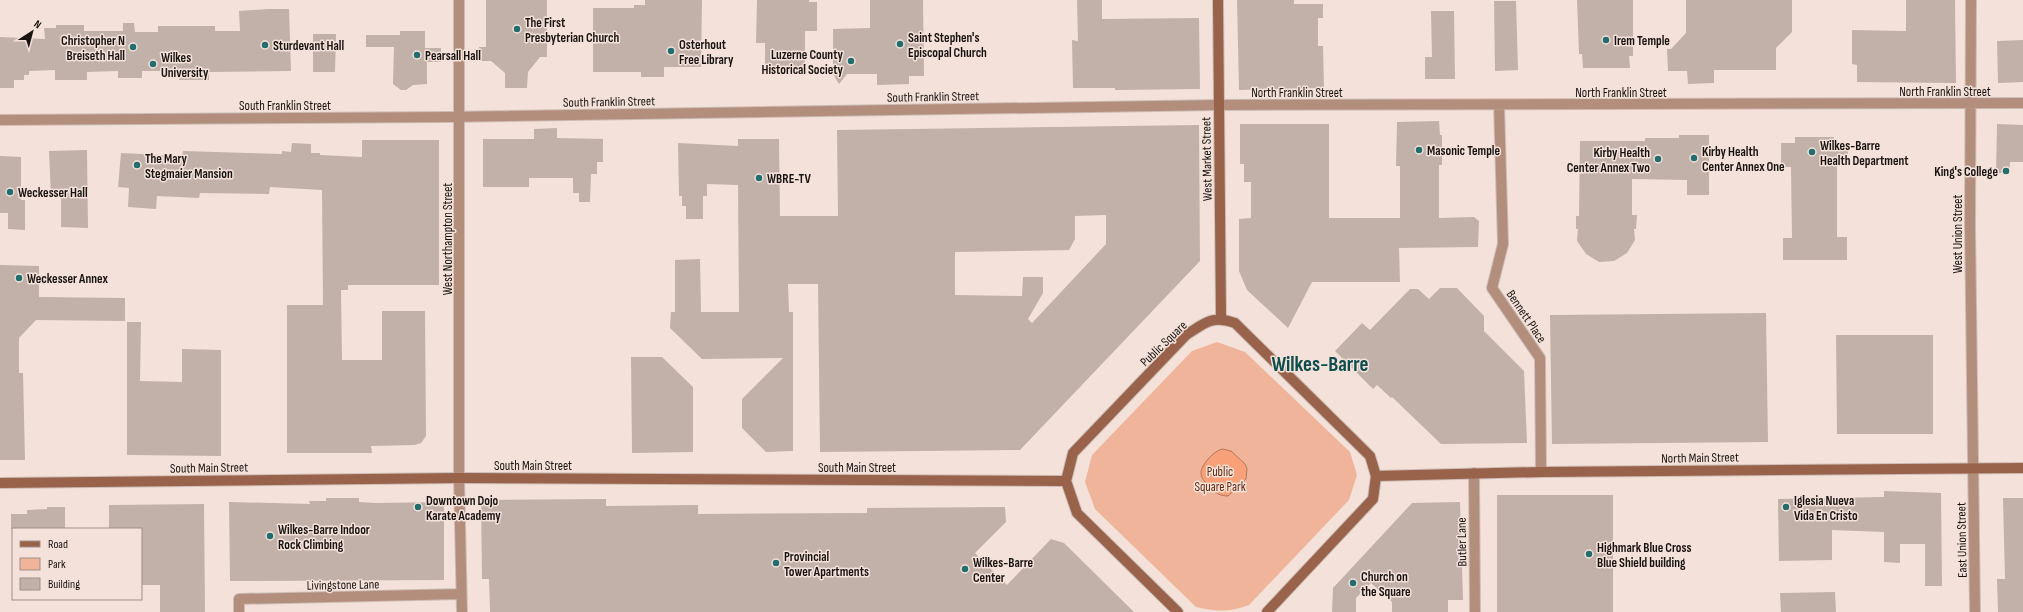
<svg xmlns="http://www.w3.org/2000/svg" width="2023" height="612" viewBox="0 0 2023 612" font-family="'Sofia Sans Condensed',sans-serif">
  <rect width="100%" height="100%" fill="#f4e2da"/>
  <path fill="#efb49a" d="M1217,342l28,10 105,100 7,23 -8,25 -100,105c-19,7 -33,7 -53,2l-101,-98 -10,-27 7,-27 100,-104z"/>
  <path fill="#f8a179" stroke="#b5765a" d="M1222,449l9,2 14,13 2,5 -1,10 -18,17c-7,0 -11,-2 -16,-7 -13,-12 -15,-17 -3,-31 4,-4 7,-7 13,-9z"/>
  <path fill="#c2b1a9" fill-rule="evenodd" d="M486,0h61v57h-7l-12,15 -1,16h-22v-15l-14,-12h-12v-14h7z
    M645,0h57l-1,67h-37v10h-23v-5h-48v-64h41v-3h11z
    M757,0h52v2h8v29h-12v36l-40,-1v-23h-9z
    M870,0h53l1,76h-15v8l-32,1v-11h-30l-8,10 -6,-10v-45l37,-1z
    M1077,0h25v19l97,-1 1,71 -85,1v-2h-42l-1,-48 6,1z
    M1237,0h57v4h29v14h-5v28h5l1,42 -85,2z
    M1577,0h56v56h-4l1,12h-47l-1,-14h-3z
    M1686,0h106v32l-16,16v22h-62v13l-26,1 -1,-13h-19l-1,-22h4l15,-16z
    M1906,0h49l1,83 -99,-1v-17l-5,-1v-34l54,1z
    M1494,1h22l2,69 -23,1z
    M269,9h20l2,62 -82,1v8h-30v-9h-37v7h-24v-7l-31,1v8h-32v-10l-26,1v4h-5v5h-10v8h-14v-51l45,2 -1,-11h12v-3h28v6h39v-8h11l1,9h23v-6h57v5h25l-1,-20z
    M1431,11h23l1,68h-30v-22h7z
    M400,31h25v17h16v14h-14v22l-14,1 -7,5h-5l-8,-6 1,-37h-28v-12h34z
    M313,34h23l-1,38h-22z
    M2023,40v42l-25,1 -1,-42z
    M1439,121l1,14h2v30h-3v53l35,-1 5,4 -1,26 -79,1 1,34h-88l-24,46 -41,-38 -8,-19v-52l12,-1v-36h-7v-18h-4v-40h89v94h71v-52h-4l1,-44z
    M1997,124l26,1v37h-13l-1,11h-13z
    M1199,125l1,136 -180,189 -200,2 -2,-168h-30l1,28h4v139l-27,1 -24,-24v-29l41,-41 -81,1 -32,-31 1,-16h4v-52l25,-1 1,53h38l-1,-127 -31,-1v12h-4v23h-17v-13h-4v-10h-3l-1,-53 60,3v-7h41l1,77h58l-1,-86zM1106,215v29l-74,79 -4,-4 15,-26v-16h-20l-1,19 -67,-1v-43l114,-2 6,-11v-23z
    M557,128v10l46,1v23h-6v12h-6l-1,28h-11v-9h-6v-15h-44v9h-46v-48h51v-10z
    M1679,135h30v60h-22v-15l-55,-1v36h5l-1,14h-2l1,11 -8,13 -13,8 -15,1 -13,-8 -9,-13 1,-12h-2v-13h3l1,-75h65v-3h34z
    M1795,137h39v6h14v23h-11v71h10v23h-64v-22h9l-1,-71h-10v-24h14z
    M362,140h77v145h-91v5h-7l1,70h40v-49h43l1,125 -5,7 -6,2 -44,1 1,7h-85v-148h36l-1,-115 -52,-3 -1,7 -69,-1 -1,5 -42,-2 -1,13 -28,-2 1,-19 -11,-1 3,-34 61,3 1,-5 99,3v-3l9,1 1,-9 19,1v9h9v2l42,2z
    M87,150l1,78 -27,-1v-30h-10l-2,-46z
    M0,156l21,1v43h4v30l-17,-1v-16h-8z
    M0,265l39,1v31l86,1v23l-89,-1 -17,18v35h4l2,87h-25z
    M1440,288h17l27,28v15l40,40 3,72 -86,1 -49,-47 -1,1 -14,-13 -4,4 -38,-38 27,-28 8,7 40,-41h8l11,10z
    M1766,313l2,129 -216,2 -2,-129z
    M127,322h14l-1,59 42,1v-33l39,1v106l-94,-1z
    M1836,335h97v99h-96z
    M631,357h31l31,30v65l-61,1z
    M1884,491l57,2 1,93h-17v-42h-25v19l-16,-1v-30l-52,-2v30l-53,1 -1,-62 106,-2z
    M1497,495h116v117h-116z
    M326,498h33v4l17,1 68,-1v78l-214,1 -1,-79 81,2 -1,-3h17z
    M2003,498h20v114h-25l-1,-33h8z
    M606,499v7l92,-1v9l169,-1v-5l138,-1 1,15 -31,31 32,32 44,-46 13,4 70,69h-644l-1,-33h-7l-1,-79z
    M1460,502l3,98h-15v12h-56v-10l-21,-19 -15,15v14h-24l1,-24 79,-85z
    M204,504l1,108h-45v-27h-19v-56h-32v-24z
    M47,507h18v22h-54v-15h16v-4l20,-1z
    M1835,592l1,20h-55l-1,-19z"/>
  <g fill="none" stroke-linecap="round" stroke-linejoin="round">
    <defs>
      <path id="street" d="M459,0v478l3,134
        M1971,0l-1,226 5,386
        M1499,105l4,139 -11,44 48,70 1,114
        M0,120l445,-3 774,-12 804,-2
        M1474,473l1,139
        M239,612v-13l222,-5"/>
      <path id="secondary" d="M1218,0l3,318
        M1376,476l165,-4 482,-4
        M0,483l459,-5 607,3
        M1178,612l-101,-99 -11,-32 7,-28 113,-118c19,-12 25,-20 49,-12l135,133 6,20 -3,23 -106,113"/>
    </defs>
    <use href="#street" stroke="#cdbdb6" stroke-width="12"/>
    <use href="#secondary" stroke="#cdbdb6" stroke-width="12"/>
    <use href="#street" stroke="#b48e7d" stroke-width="10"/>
    <use href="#secondary" stroke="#99624a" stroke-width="10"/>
  </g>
  <g fill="#226d6d" stroke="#f4e2da" stroke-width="1.5">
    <circle cx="517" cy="29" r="4"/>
    <circle cx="1606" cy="40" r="4"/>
    <circle cx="900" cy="44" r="4"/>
    <circle cx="265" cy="45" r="4"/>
    <circle cx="133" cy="47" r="4"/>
    <circle cx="671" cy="51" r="4"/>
    <circle cx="417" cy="55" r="4"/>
    <circle cx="851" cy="61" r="4"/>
    <circle cx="153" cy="64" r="4"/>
    <circle cx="1419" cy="150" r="4"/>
    <circle cx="1812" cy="152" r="4"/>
    <circle cx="1694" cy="158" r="4"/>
    <circle cx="1658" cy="159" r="4"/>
    <circle cx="137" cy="165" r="4"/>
    <circle cx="2006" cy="171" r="4"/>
    <circle cx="759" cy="178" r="4"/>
    <circle cx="10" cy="192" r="4"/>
    <circle cx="19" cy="278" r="4"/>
    <circle cx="418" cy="507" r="4"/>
    <circle cx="1786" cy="507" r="4"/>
    <circle cx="270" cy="536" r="4"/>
    <circle cx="1589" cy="554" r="4"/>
    <circle cx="776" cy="563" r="4"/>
    <circle cx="965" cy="569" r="4"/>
    <circle cx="1353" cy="583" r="4"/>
  </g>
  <g text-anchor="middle" stroke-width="3" stroke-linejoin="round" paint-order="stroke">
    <g font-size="13" font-weight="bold" fill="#191310" stroke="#f4e2da" text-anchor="start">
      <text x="525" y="27">The First<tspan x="525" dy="15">Presbyterian Church</tspan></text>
      <text x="908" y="42">Saint Stephen's<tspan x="908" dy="15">Episcopal Church</tspan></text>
      <text x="125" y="45" text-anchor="end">Christopher N<tspan x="125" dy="15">Breiseth Hall</tspan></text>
      <text x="1614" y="45">Irem Temple</text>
      <text x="679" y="49">Osterhout<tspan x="679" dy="15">Free Library</tspan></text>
      <text x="273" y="50">Sturdevant Hall</text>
      <text x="843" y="59" text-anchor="end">Luzerne County<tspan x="843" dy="15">Historical Society</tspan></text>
      <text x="425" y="60">Pearsall Hall</text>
      <text x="161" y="62">Wilkes<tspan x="161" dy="15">University</tspan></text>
      <text x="1820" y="150">Wilkes-Barre<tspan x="1820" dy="15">Health Department</tspan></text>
      <text x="1427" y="155">Masonic Temple</text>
      <text x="1702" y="156">Kirby Health<tspan x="1702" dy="15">Center Annex One</tspan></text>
      <text x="1650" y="157" text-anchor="end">Kirby Health<tspan x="1650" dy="15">Center Annex Two</tspan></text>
      <text x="145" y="163">The Mary<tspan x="145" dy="15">Stegmaier Mansion</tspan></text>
      <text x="1998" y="176" text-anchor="end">King's College</text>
      <text x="767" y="183">WBRE-TV</text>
      <text x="18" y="197">Weckesser Hall</text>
      <text x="27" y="283">Weckesser Annex</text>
      <text x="426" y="505">Downtown Dojo<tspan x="426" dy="15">Karate Academy</tspan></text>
      <text x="1794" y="505">Iglesia Nueva<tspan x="1794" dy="15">Vida En Cristo</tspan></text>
      <text x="278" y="534">Wilkes-Barre Indoor<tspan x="278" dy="15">Rock Climbing</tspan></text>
      <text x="1597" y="552">Highmark Blue Cross<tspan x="1597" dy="15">Blue Shield building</tspan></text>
      <text x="784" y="561">Provincial<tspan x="784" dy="15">Tower Apartments</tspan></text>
      <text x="973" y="567">Wilkes-Barre<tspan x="973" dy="15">Center</tspan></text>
      <text x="1361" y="581">Church on<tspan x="1361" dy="15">the Square</tspan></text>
    </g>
    <g font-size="13" fill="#191310" stroke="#f4e2da">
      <text x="1945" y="96">North Franklin Street</text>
      <text x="1297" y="97">North Franklin Street</text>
      <text x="1621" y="97">North Franklin Street</text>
      <text transform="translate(933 96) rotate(-1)" y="5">South Franklin Street</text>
      <text transform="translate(609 101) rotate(-1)" y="5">South Franklin Street</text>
      <text x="285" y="110">South Franklin Street</text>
      <text transform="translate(1206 159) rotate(-91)" y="5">West Market Street</text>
      <text transform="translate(1957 234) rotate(-90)" y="5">West Union Street</text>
      <text transform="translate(447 239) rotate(-90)" y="5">West Northampton Street</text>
      <text transform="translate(1527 316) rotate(56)" y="5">Bennett Place</text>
      <text transform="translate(1163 343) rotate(-44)" y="5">Public Square</text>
      <text transform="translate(1700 457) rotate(-1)" y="5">North Main Street</text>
      <text x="533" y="470">South Main Street</text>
      <text transform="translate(209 467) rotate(-1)" y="5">South Main Street</text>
      <text x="857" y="472">South Main Street</text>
      <text transform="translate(1961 540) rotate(-91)" y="5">East Union Street</text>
      <text transform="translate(1461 542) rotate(-91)" y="5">Butler Lane</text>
      <text transform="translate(343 584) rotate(-1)" y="5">Livingstone Lane</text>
    </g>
    <g font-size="13" fill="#602a0e" stroke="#f4e2da">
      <text x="1220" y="476">Public<tspan x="1220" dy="15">Square Park</tspan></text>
    </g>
    <g font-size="21" font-weight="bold" fill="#0c4c4c" stroke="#f4e2da">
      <text x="1320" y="371">Wilkes-Barre</text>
    </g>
  </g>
  <rect x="12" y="528" width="130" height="72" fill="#f4e2da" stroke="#9c8f89"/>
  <rect x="20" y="541" width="20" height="6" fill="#99624a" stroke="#9c8f89"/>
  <text x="48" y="548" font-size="12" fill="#191310">Road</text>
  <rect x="20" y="558" width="20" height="12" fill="#efb49a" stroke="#9c8f89"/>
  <text x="48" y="568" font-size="12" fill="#191310">Park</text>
  <rect x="20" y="578" width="20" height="12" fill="#c2b1a9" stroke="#9c8f89"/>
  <text x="48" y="588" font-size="12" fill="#191310">Building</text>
  <g transform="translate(32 32) rotate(36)" stroke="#f4e2da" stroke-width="3" paint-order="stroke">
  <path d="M0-3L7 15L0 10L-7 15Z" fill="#191310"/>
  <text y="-6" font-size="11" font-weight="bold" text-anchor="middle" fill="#191310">N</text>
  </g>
</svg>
